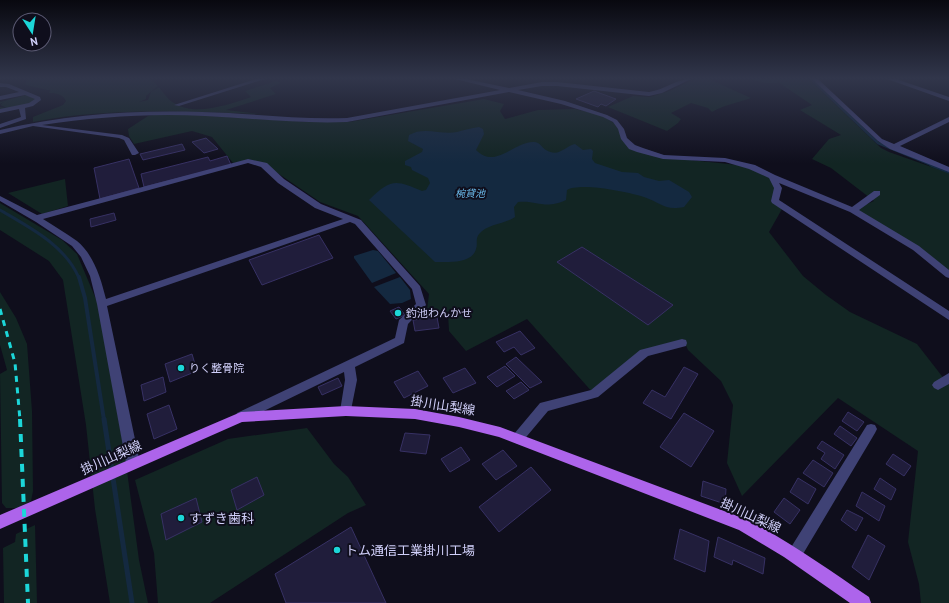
<svg xmlns="http://www.w3.org/2000/svg" width="949" height="603" viewBox="0 0 949 603" font-family="'PT Sans','Noto Sans JP',sans-serif">
  <rect width="100%" height="100%" fill="#0f0e1c"/>
  <path fill="#122523" d="M28,79h123l7,7 -12,10v3l-7,3 9,-2 3,-8 8,-5c4,5 9,13 15,16 21,14 56,1 77,-6l-6,-6 31,-10 5,2 -11,5 6,6 -50,16 35,4c-76,-2 -153,-7 -228,8v-5l30,-12 3,-4c-3,-7 -10,-8 -17,-8l1,-3h-3l-21,-5 -1,-1z
    M695,79h14l42,19c-14,5 -27,7 -39,14l-4,-4 -17,-5 -20,10 10,6 -3,4 -11,8 -59,-24 25,-11 17,1 19,-6z
    M751,79h58l72,69 8,4 60,21v101l-36,-29 -60,-35 21,-9 -43,-33 -19,-9 17,-20 12,-4 -41,-25 12,-5 -37,-25 3,3h-14z
    M26,95l6,1 6,5 -38,10v-4l7,1 -7,-3 4,-3 -4,2v-2z
    M484,99l20,5 -4,7 5,8 33,-9 37,-1 26,6 13,8 18,24 31,10 84,9 25,11 5,21 5,11 -13,23 34,44 23,19 24,17 67,32 28,36 4,3v220h-28l-2,-19 -11,-42 10,-91 -80,-53 -96,98 -15,-33 6,-58 -12,-24 -33,-31 -5,-11 -1,4 -39,10 -49,41 -67,-75 -61,32 -17,-20 -1,-17 -24,1 3,-5 2,-16 -71,-78 -38,-14 -44,-30 -28,-11 -15,2 -21,-26 -20,-6 -58,13 -5,-8 -1,-7 20,-13 11,-2 34,1 117,7h39z
    M65,179l3,27 -26,8 -34,-21z
    M0,203l62,37 15,14 21,50 27,152 14,104 9,43h-38l-15,-94 -9,-84 -23,-145 -14,-19 -49,-31z
    M0,292l16,26 11,26 5,67 1,80 -2,10 -11,7h-14l-4,-5 -2,-129 7,-4 -7,-25z
    M307,428l27,36 14,13 18,28 -18,8 -138,90h-52l-4,-50 -19,-73 93,-41z
    M35,525l2,78h-33l-1,-55 12,-6 1,-8z"/>
  <path fill="#142940" d="M479,127l4,2 1,5 -8,16c20,20 38,-9 58,-8 6,0 8,6 12,8 13,8 19,-4 29,-6l8,6 8,-1 2,2 -1,8 3,4 27,9 16,1 6,4 15,4 10,-1 20,12 3,5 -8,10c-20,4 -22,-4 -40,-10 -15,-5 -64,-15 -77,-7l-1,10c-22,10 -28,0 -48,2l-4,5 1,10c-10,7 -28,7 -36,17 -4,5 -1,10 -3,15 -4,15 -28,13 -41,13l-66,-62c22,-22 27,-20 53,-9l4,-1 4,-7 -2,-5 -16,-8 -1,-3 -6,-2v-4l17,-9 1,-3 -15,-8 1,-6c15,-9 32,0 48,-3 7,-2 14,-4 22,-5z
    M373,250l5,1 18,22 -24,10 -18,-25v-2z
    M400,277l10,13 1,9 -9,4 -12,1 -16,-17z"/>
  <g fill="none" stroke-linecap="round" stroke-linejoin="round">
    <path stroke="#142940" stroke-width="2.5" d="M811,79l67,64 56,23"/>
    <path stroke="#142940" stroke-width="3" d="M931,165l18,7
      M0,210c29,17 65,35 79,68"/>
    <path stroke="#142940" stroke-width="4" d="M79,277l6,21 19,122"/>
    <path stroke="#142940" stroke-width="5" d="M104,419l28,184"/>
  </g>
  <path fill="#201d3b" stroke="#373164" d="M594,91l22,8 -10,7 -5,-2 -3,3 -22,-8z
    M206,138l12,11 -14,4 -12,-11z
    M182,144l3,6 -42,10 -3,-6z
    M227,156l4,9 -87,22 -3,-13 67,-17 2,4z
    M129,159l10,29 -39,11 -6,-31z
    M114,213l2,7 -25,7 -1,-8z
    M319,235l14,23 -71,27 -13,-25z
    M582,247l91,58 -25,20 -91,-63z
    M399,307l6,8 -9,4 -6,-8z
    M437,317l2,11 -24,3 -2,-11z
    M520,331l15,17 -14,7 -7,-8 -10,5 -8,-10z
    M192,354l5,17 -27,11 -5,-18z
    M516,357l26,25 -12,6 -24,-24z
    M505,366l10,10 -18,11 -10,-10z
    M684,367l14,7 -27,45 -28,-16 9,-13 13,7z
    M465,368l11,15 -23,10 -10,-15z
    M418,371l10,15 -24,12 -10,-16z
    M163,377l3,15 -22,9 -3,-16z
    M338,378l4,8 -20,9 -4,-8z
    M521,382l8,8 -15,9 -8,-8z
    M169,405l8,24 -23,10 -7,-25z
    M848,412l16,10 -7,9 -15,-10z
    M684,413l30,18 -23,36 -31,-20z
    M840,426l17,12 -6,8 -17,-12z
    M405,433l25,2 -4,19 -26,-3z
    M822,441l22,14 -9,14 -14,-10 4,-6 -8,-5z
    M461,447l9,13 -20,12 -9,-13z
    M503,450l14,16 -21,14 -14,-16z
    M893,454l18,12 -7,10 -18,-12z
    M813,460l20,13 -9,14 -21,-14z
    M531,467l20,23 -52,42 -20,-25z
    M257,477l7,18 -27,15 -6,-20z
    M798,478l18,11 -8,15 -18,-12z
    M880,478l16,11 -5,11 -17,-11z
    M703,481l23,8 -1,15 -24,-8z
    M862,492l23,14 -6,15 -23,-15z
    M196,498l6,24 -36,18 -5,-26z
    M784,498l16,12 -10,14 -16,-12z
    M847,510l16,8 -7,13 -15,-11z
    M351,527l35,76h-100l-11,-29z
    M680,529l29,12 -4,31 -31,-13z
    M868,535l17,11 -16,34 -17,-13z
    M718,537l47,21 -2,16 -30,-14 -1,5 -18,-8z"/>
  <g fill="none" stroke-linecap="round" stroke-linejoin="round">
    <path fill="#3f4275" fill-rule="evenodd" d="M256,79h9l-86,27 -5,-1z
      M455,79h11l43,9 33,-6h15l92,10c15,-2 27,-13 42,-13l-29,14 -13,3 -92,-10h-15l-24,4 47,11 42,14 10,5 7,9 3,9 8,7 8,3 21,7 61,3 30,7 20,10 77,32 22,-16h6v4l-21,15 60,36 30,24v8l-3,-1 -33,-27 -63,-38 -71,-29 3,5 -3,12 170,111v9l-177,-117 -1,-2 3,-13 -5,-10 -20,-9 -24,-7 -62,-3 -26,-7 -8,-3 -8,-10 -3,-10 -5,-7 -10,-5 -42,-13 -52,-12 -162,30c-47,2 -95,-4 -142,-6 -55,-3 -109,1 -163,9l80,10 7,3 10,15 -4,2h-3l-8,-15 -5,-2 -86,-12 -33,8v-4c69,-16 131,-20 202,-18 48,1 97,8 145,6l153,-28z
      M812,79h6l64,60 12,5 55,-27v5l-49,24 49,21v5l-59,-23 -12,-8z
      M887,79h9l53,18v4z
      M0,83l9,1 31,13 1,3 -8,6 -8,2 1,11 -26,9v-4l21,-7 -2,-8 -19,4v-4l29,-6 6,-4 -10,-4 -25,5v-4l19,-4 -13,-5h-6z
      M248,159l19,4 17,16 37,25 40,16 59,66 6,19 -18,19 -4,19 -49,24 2,13 -7,35 -4,1 -4,-1 -2,-4 5,-31 -1,-8 -103,50 -4,-1 -2,-4 2,-4 158,-75 4,-18 17,-16 -4,-15 -57,-65 -5,-2 -243,84 33,157 -2,4 -5,2 -5,-2 -2,-4 -29,-159 -7,-28 -9,-19 -9,-11 -36,-24 -36,-21v-5l37,19zM248,163l13,4 17,16 37,25 28,11 -237,80c-5,-20 -12,-44 -29,-58 -11,-8 -23,-15 -34,-22z
      M682,339l4,1 1,3 -1,3 -38,10 -50,41 -50,14 -26,31 -4,2 -4,-2 -2,-4 2,-4 26,-31 51,-13 49,-40z
      M949,373v11l-11,6 -4,-2 -2,-3 2,-3z
      M871,424l4,1 2,4 -2,4 -75,126 -5,2 -5,-2 -2,-5 2,-5 77,-124z"/>
    <path fill="#ad64eb" fill-rule="evenodd" d="M346,406l69,3 44,8 41,10 248,93c42,22 81,50 121,77l2,6h-21l-66,-46 -45,-27 -240,-93 -40,-10 -44,-8 -69,-3 -104,6 -242,107v-14l241,-103z"/>
    <path stroke="#1cd6d8" stroke-width="3" stroke-dasharray="6 5.5" stroke-linecap="butt" d="M0,309l15,54 5,57"/>
    <path stroke="#1cd6d8" stroke-width="4" stroke-dasharray="8 7" stroke-linecap="butt" d="M20,419l8,184"/>
  </g>
  <linearGradient id="sky" x2="0" y2="1"><stop stop-color="#08080f"/><stop offset="0.48" stop-color="#31364b"/><stop offset="1" stop-color="#31364b" stop-opacity="0"/></linearGradient>
  <rect width="949" height="163" fill="url(#sky)"/>
  <g fill="#1cd6d8" stroke="#0f0e1c" stroke-width="1.5">
    <circle cx="398" cy="313" r="4"/>
    <circle cx="181" cy="368" r="4"/>
    <circle cx="181" cy="518" r="4"/>
    <circle cx="337" cy="550" r="4"/>
  </g>
  <g text-anchor="middle" stroke-width="4" stroke-linejoin="round" paint-order="stroke">
    <g font-size="10" font-style="italic" fill="#6bbbec" stroke="#0f0e1c">
      <text x="470" y="197">椀貸池</text>
    </g>
    <g font-size="11" fill="#d0cff9" stroke="#0f0e1c" text-anchor="start">
      <text x="406" y="317">釣池わんかせ</text>
      <text x="189" y="372">りく整骨院</text>
    </g>
    <g font-size="13" fill="#d0cff9" stroke="#0f0e1c">
      <text transform="translate(443 405) rotate(9)" y="5">掛川山梨線</text>
      <text transform="translate(111 457) rotate(-24)" y="5">掛川山梨線</text>
      <text transform="translate(751 515) rotate(25)" y="5">掛川山梨線</text>
    </g>
    <g font-size="13" fill="#d0cff9" stroke="#0f0e1c" text-anchor="start">
      <text x="189" y="523">すずき歯科</text>
      <text x="345" y="555">トム通信工業掛川工場</text>
    </g>
  </g>
  <g transform="translate(32 32) rotate(168)"><circle r="19" fill="#0f0e1c" stroke="#5c5b74"/>
  <path d="M0-3L7 15L0 10L-7 15Z" fill="#1cd6d8"/>
  <text y="-6" font-size="11" font-weight="bold" text-anchor="middle" fill="#d0cff9">N</text>
  </g>
</svg>
